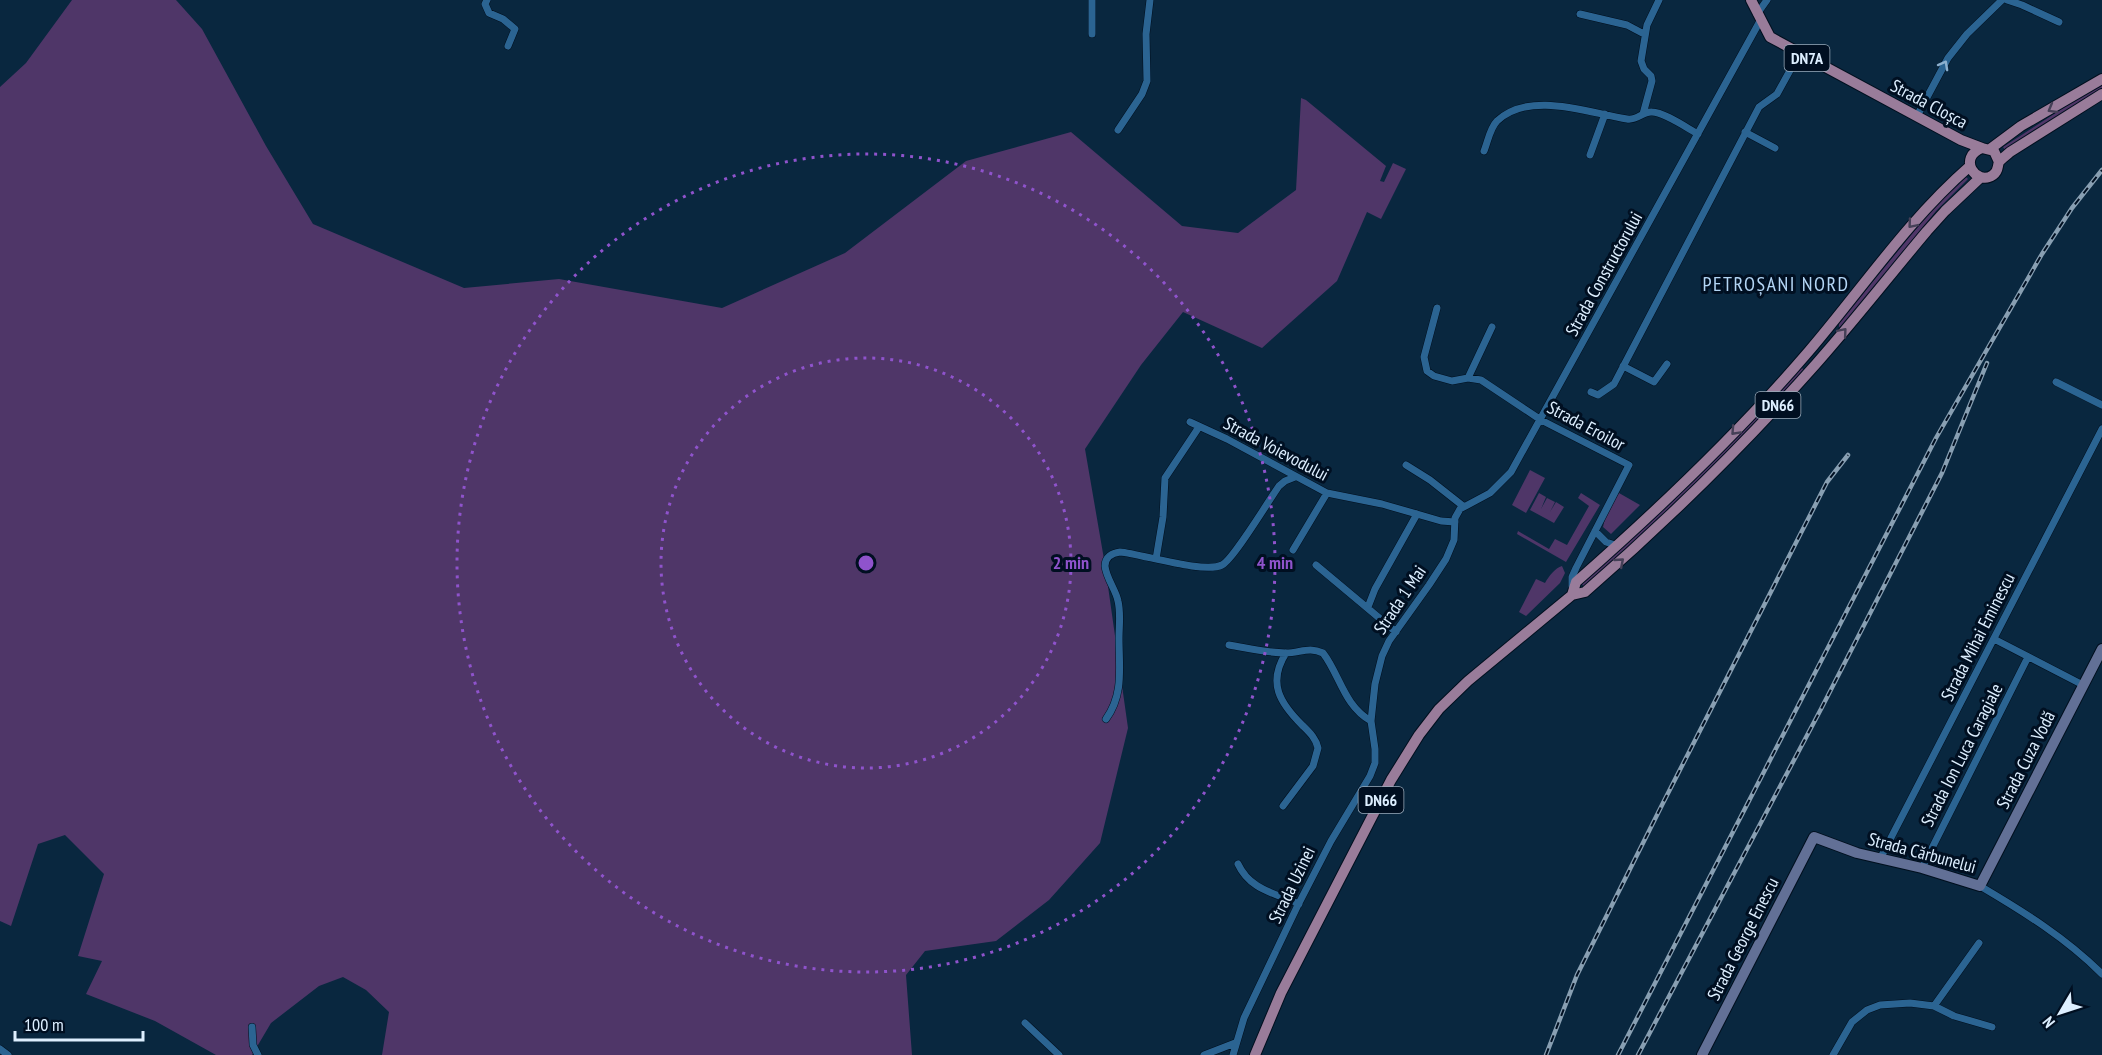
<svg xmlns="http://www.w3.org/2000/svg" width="2102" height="1055" viewBox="0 0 2102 1055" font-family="'PT Sans Narrow',sans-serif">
  <rect width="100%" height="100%" fill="#09273f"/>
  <path fill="#4f3668" d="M72,0h104l26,29 64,117 47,78 151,64 95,-9 163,29 123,-55 121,-92 105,-29 111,94 56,7 58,-43 5,-92 5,2 80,66 -6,15 4,1 9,-19 13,6 -25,50 -14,-7 -30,69 -75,67 -79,-36 -42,53 -56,84 20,116 23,163 -28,115 -51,57 -53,41 -71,10 -19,24 6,80h-530l7,-43 -23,-22 -23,-13 -24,9 -48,37 -19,32h-36l-61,-34 -69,-27 16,-33 -24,-5 26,-82 -39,-39 -27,9 -27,82 -11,-5v-834l26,-24z
    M2102,83v5l-72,45 -24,19 -3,-5z
    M1966,177l2,2 -32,32 -94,115 -3,1v-4l94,-115z
    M1801,367l3,3c-69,77 -143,147 -220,217l-2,-3 92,-84z
    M1530,470l15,8 -19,35 -14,-8z
    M1539,493l7,4 -5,12 6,-11 8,4 -5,10 6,-10 8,5 -10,16 -24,-13z
    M1581,493l19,12 -34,57 -49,-28 1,-3 31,18 6,-10 12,6 22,-39 -11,-8z
    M1619,493l21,12 -29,29 -8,-7 3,-13z
    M1562,566l3,7 -5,10 -34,33 -7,-4 17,-33 9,4c4,-7 10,-15 17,-17z"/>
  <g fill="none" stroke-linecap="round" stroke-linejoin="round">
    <defs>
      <path id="street" d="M487,0l-2,4 4,9 14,6 12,10 -7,17
        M1092,0v34
        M2007,0l15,5 37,17
        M1580,14l47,11 17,9
        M1757,14l10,-14
        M1643,114l9,-33 -1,-5 -7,-7 -3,-8 6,-36 12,-25
        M1917,116l31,-58 19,-24 35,-34
        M1118,130l24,-36 5,-13 -1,-47 4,-34
        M1745,132l30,16
        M1484,151c4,-10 6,-23 13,-30 33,-31 92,-8 130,-2 10,2 16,-8 25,-7 12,0 35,16 46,22
        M1590,155l15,-41
        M1437,308l-13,49 3,14 7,5 18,5 16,-3 13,2 60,40 88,45 -53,103 -4,9v9
        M1623,366l31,16 13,-18
        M1468,378l24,-51
        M2056,382l46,23
        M1591,392l7,3 16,-11 145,-277 18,-13 22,-40
        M1190,422l37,17 100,54 55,11 59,17 14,1
        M1406,465l24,15 33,26
        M1595,531l11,11 12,4
        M1293,550l34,-57
        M1156,559l7,-42 2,-39 34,-51
        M1316,565l80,67
        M1368,607l7,-18 42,-75
        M1994,639l89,46
        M1229,645c18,3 38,8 57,8 14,0 23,-7 37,0 17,22 21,53 48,68
        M1106,719c18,-25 13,-51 13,-81 0,-13 2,-24 -1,-37 -2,-11 -12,-23 -13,-35 0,-9 7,-13 15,-14 22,2 84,22 102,13 11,-5 47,-65 57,-79l6,-5 10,-4
        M1283,806l30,-40 5,-18c-2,-10 -9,-16 -16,-23 -22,-22 -35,-42 -16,-72
        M1880,859l222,-430
        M1238,864c12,26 37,29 61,40
        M1922,868l106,-211
        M1980,886c44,26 86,52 122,88
        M1934,1006l45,-63
        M1025,1023l34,32
        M252,1027l1,18 5,10
        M0,1049l8,6
        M1204,1055l31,-12
        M1233,1055l11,-37 53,-111 34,-66 39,-65 5,-13v-14l-4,-28 4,-37 7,-28 7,-15 40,-56 17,-26 8,-19 1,-22 5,-9 30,-16 21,-21 249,-451
        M1833,1055l19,-33 15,-12 13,-5 30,-2 24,3 20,10 38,11"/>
      <path id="secondary" d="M1702,1055l112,-218 43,16 65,15 58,18 122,-237"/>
      <path id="primary" d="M1751,0l19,37 191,103 21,8
        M1990,149l31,-23 81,-47
        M1999,162l-5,-11 -12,-3c-25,9 -6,39 11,27 6,-4 4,-8 6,-13 2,-3 8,-7 11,-10l92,-58
        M1572,595l4,-13c82,-72 162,-148 233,-231 53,-62 99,-131 161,-185
        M1255,1055l26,-62 110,-213 28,-45 20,-26 29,-28 104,-86 13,-3c82,-71 159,-147 231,-228 38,-43 74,-89 111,-133l18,-20 36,-34"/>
    </defs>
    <use href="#street" stroke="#010f1e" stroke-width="8"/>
    <use href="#secondary" stroke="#010f1e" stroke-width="12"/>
    <use href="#primary" stroke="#010f1e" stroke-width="12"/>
    <use href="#street" stroke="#2b6492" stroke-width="7"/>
    <use href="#secondary" stroke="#627096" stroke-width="10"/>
    <use href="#primary" stroke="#997c9a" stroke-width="10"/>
    <defs>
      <path id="rail" d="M1546,1055l31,-80 86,-172 164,-321 21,-27
        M1618,1055l318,-617 106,-184 30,-46 30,-38
        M1638,1055l183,-346 121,-236 45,-110"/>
    </defs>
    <use href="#rail" stroke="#889fb2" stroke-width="4.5"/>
    <use href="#rail" stroke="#000f21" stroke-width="2" stroke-dasharray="7" stroke-linecap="butt"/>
  </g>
  <defs><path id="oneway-chevron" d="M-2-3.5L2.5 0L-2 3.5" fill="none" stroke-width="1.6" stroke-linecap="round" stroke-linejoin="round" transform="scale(1.5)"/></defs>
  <use stroke="#8db0ce" href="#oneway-chevron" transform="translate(1944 65) rotate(-61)"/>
  <g stroke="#454057">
    <use href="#oneway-chevron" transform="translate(2052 109) rotate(150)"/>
    <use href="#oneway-chevron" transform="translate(1912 224) rotate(130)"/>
    <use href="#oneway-chevron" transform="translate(1843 332) rotate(-50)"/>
    <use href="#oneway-chevron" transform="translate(1735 431) rotate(133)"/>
    <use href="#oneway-chevron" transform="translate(1620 562) rotate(-41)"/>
  </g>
  <g fill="none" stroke="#8f53cc" stroke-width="3" stroke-dasharray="3 6">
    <circle cx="866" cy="563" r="205"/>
    <circle cx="866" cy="563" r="409"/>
  </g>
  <g text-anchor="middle" stroke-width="6" stroke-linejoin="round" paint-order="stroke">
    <g fill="#000f21" stroke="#9bacbc" stroke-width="1.5">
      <rect x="1784.5" y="45" width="45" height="26" rx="4.5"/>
      <rect x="1755.5" y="392" width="45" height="26" rx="4.5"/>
      <rect x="1358.5" y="787" width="45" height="26" rx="4.5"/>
    </g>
    <g font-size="16" font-weight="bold" fill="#ddefff">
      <text x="1807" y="64">DN7A</text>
      <text x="1778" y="411">DN66</text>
      <text x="1381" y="806">DN66</text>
    </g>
    <g font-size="18" fill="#ddefff" stroke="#000f21">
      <text transform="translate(1929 104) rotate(28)" y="6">Strada Cloșca</text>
      <text transform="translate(1604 274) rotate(-61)" y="6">Strada Constructorului</text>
      <text transform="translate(1586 426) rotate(28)" y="6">Strada Eroilor</text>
      <text transform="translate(1276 449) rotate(28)" y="6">Strada Voievodului</text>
      <text transform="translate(1400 600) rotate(-56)" y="6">Strada 1 Mai</text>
      <text transform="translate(1978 637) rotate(-63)" y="6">Strada Mihai Eminescu</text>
      <text transform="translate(1962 755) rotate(-63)" y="6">Strada Ion Luca Caragiale</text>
      <text transform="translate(2026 760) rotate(-63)" y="6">Strada Cuza Vodă</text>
      <text transform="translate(1922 853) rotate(15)" y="6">Strada Cărbunelui</text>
      <text transform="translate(1292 885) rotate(-64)" y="6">Strada Uzinei</text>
      <text transform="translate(1743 939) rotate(-63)" y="6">Strada George Enescu</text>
    </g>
    <g font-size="20" letter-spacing="1.5" fill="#b3d5f4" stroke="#000f21">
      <text x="1776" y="291">PETROȘANI NORD</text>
    </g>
  </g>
  <circle cx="866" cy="563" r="9" fill="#8f53cc" stroke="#000f21" stroke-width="3"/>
  <g font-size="18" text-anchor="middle" font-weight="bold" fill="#8f53cc" stroke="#000f21" stroke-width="6" stroke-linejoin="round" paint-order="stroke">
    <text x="1071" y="569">2 min</text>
    <text x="1275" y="569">4 min</text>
  </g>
  <g transform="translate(2060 1013) rotate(231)" stroke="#000f21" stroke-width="4.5" paint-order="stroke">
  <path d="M0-4.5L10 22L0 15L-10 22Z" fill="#ddefff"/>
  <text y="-9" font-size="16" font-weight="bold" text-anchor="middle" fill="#ddefff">N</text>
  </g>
  <path d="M15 1031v9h128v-9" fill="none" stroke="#ddefff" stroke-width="3"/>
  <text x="24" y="1031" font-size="18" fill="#ddefff" stroke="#000f21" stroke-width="4.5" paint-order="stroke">100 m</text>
</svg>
